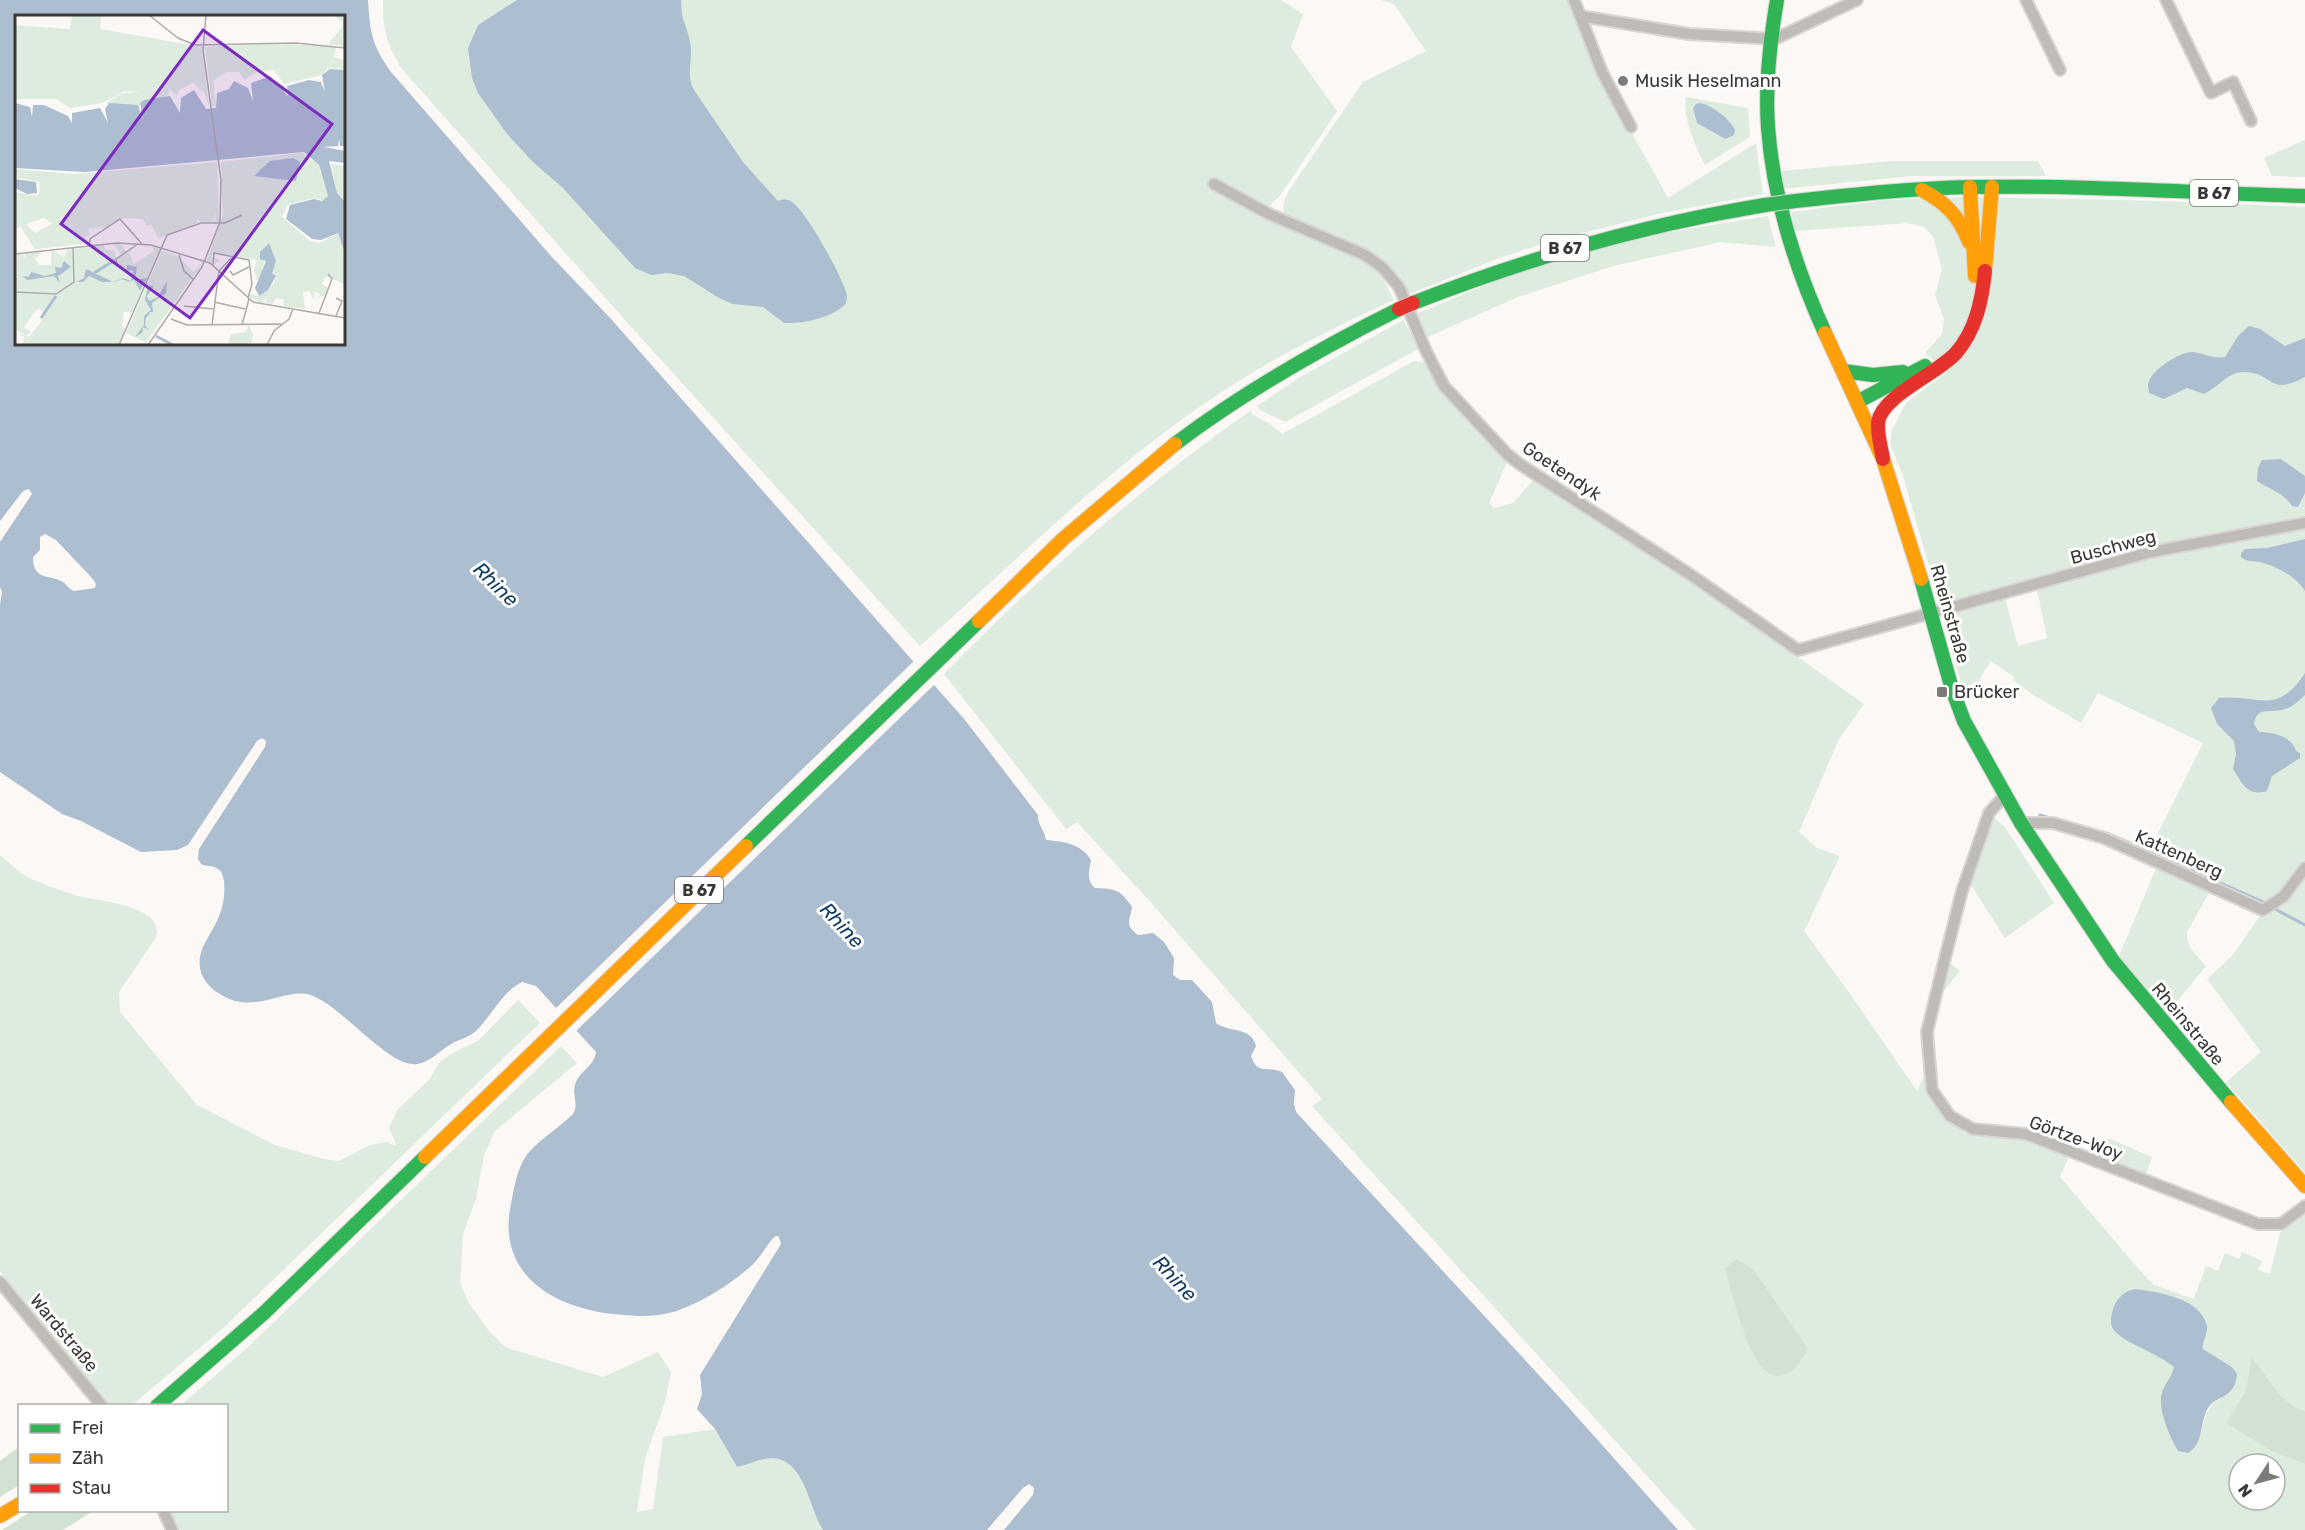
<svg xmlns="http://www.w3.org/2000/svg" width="2305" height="1530" viewBox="0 0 2305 1530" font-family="Rubik,sans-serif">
  <rect width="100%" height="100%" fill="#fcf8f5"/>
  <path fill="#ddecde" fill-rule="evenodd" d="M383,0h898l22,14 -12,33 46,64 -58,86 -11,10 -6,1 -22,-10 2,8 129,57 9,10 14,27c-66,30 -126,60 -187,102 -104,70 -193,161 -287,244l-286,-316 -233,-262c-15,-27 -18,-37 -18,-68z
    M1381,0h188l30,74 69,124 88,-55 7,51 -101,19 -107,27 -53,17 -93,37c-20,-43 -83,-60 -124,-78 -4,-10 0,-18 5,-27l73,-107 63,-31 -32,-47z
    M1686,97l62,11 2,29 -45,28c-8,-14 -24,-52 -19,-68z
    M2305,140v37l-33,-1 -8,-18z
    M1893,161h145l8,15h-134l-130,13 -2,-18z
    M1964,197l199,4 142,6v312l-353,84 -9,-2 -6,-8 -35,-120 -12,-29 2,-14 14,-27 41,-31 -22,-19 17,-19 2,-15 -9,-24 7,-25 -9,-34 -9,-9 -16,-4 -113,8 -4,-19 95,-12z
    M1768,216l8,31 -55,-5 -108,24 -95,31 -93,41 -7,-25 90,-37 98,-29 58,-14z
    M1403,320l17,28 -135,74 -25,-12 -3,-4 45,-30z
    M1414,361l14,2 80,97 -19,43 5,5 19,-5 21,-24 154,100 176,125 -25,35 -40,93 18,16 23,8 -36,75 44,60 69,100 8,-16 1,14 6,11 15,20 19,14 59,4 44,18 -9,21 83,97 11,11 40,14 12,-33 12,5 7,-18 14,6 3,-7 20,9 -4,9 12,4 10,-41 24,-20 -5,-7 6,-7v212c-25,-9 -39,-31 -54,-52l-5,31 -20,33 45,28 34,13v66h-609l-384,-424 10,-7 -168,-193 -77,-84 -11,7 -122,-155c96,-98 194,-184 306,-263l3,4 17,9 12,10zM2207,1331l-5,14 1,4 29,18v25c-23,12 -25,16 -31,42l-40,-41 12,-19 1,-7 -9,-8 -44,-23zM2239,1464h36v36h-36z
    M2305,528v333l-26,35 -14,9 -158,-69 2,-4 41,17 53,-106 -105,-50 -17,30 -49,-29 -19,-14 1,-3 -23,-16 -25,40 -20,-73 2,-10 7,-6 50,-14 13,48 29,-8 -10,-48 116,-33z
    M1995,818l10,9 49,76 -49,35 -36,-56 15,-43z
    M0,855c9,7 19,18 29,23 16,7 33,13 49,18 18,5 88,9 78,41l-37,55 1,20 77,93 78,40 49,14 15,2 31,-16 16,-3 11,4 -8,-18 9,-19 31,-29 10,-17 13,-10 26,-12 40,-41 22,23 -319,307 -89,75h-22l-110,-134z
    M2157,866l54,23 -24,43c-2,14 10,24 19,34l-39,48 -48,-58z
    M2305,873v300l-79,-91 35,-30 -54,-73 25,-23 30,-43z
    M1948,961l12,10 -19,23z
    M561,1046l16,17 -82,68 -11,24 -8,44 -13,35 -3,49 9,20 20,28 16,16 98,30 55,-25 13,20 -6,30 -20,57 -8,53 16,-3 10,-72 52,-8 22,38c10,-2 18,-6 27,-8 40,-8 44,48 59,71h-644l-8,-19 55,-1v-104l-45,-1 65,-56z
    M2108,1138l44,19 -7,20 -48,-18z"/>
  <path fill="#d1e1d2" d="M1736,1259l17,10 55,80c-6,11 -13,22 -25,26 -32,12 -51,-85 -58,-106z
    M2251,1358c21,20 23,42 54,53v53l-34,-13 -45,-28 20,-33z
    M19,1447v38l-19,12v-36z
    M33,1510h60v1l-30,19h-61z"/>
  <path fill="#adbed1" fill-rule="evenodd" d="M0,0h368c2,33 4,45 23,72l160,184 60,63 354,401 73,95c-1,9 7,16 8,25 19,2 34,3 45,20 -2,11 -5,20 4,28 20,1 25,1 37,19 -2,14 -8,17 6,28l15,-2 11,9 10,16 -1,17 7,5h12l20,22 4,21c13,10 35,3 40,23l-5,10c7,20 16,9 31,16l13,18 -1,14 2,8 265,287 117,131h-674l29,-35 1,-7 -5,-4 -6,4 -36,42h-164c-15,-23 -19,-79 -59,-71 -9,2 -17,6 -27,8l-22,-38 -18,-20 5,-15 -2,-19 81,-131 -2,-7 -3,-1 -4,3c-5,7 -10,15 -16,22 -16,17 -50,39 -72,47 -18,8 -39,9 -58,7 -65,-3 -131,-36 -115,-111 3,-16 6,-35 15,-48 8,-12 35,-30 47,-42 6,-10 -1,-19 2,-29 3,-13 19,-18 21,-33l-60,-66 -14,-4c-21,11 -30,33 -46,49 -8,7 -20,9 -28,15 -11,7 -18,16 -31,18 -28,4 -73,-56 -104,-68 -26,-11 -58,21 -93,-2 -8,-4 -14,-11 -18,-19 -9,-24 10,-39 17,-59 5,-11 6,-24 5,-35 -1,-5 -2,-10 -6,-12 -4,-4 -11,-2 -17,-5l-3,-5 1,-10 66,-102 1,-6 -4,-3 -5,3 -69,104 -11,5 -36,2 -60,-31 -19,-7 -62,-42v-167l2,-13 -2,-5v-45l32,-48 -3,-5 -6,2 -23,30zM16,16h328v328h-328zM45,534l11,6 36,38 4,6 -1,4 -21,3c-5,-2 -7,-6 -11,-9 -14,-8 -30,-1 -30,-25l7,-7v-13z
    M517,0h164c1,5 0,10 1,15 3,11 8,21 9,33 1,15 -5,27 3,42l49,72 35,39c5,-2 9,-2 14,1 13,7 53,79 55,94 0,3 -1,7 -2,9 -15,13 -41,19 -61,18l-21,-16 -30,-3 -14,-6 -35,-22 -16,-3 -17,2 -16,-7 -72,-80 -29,-25 -27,-29 -29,-41 -6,-15 -4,-30 10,-23z
    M1700,103c13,3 29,15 35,27l-1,5 -9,4 -28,-16 -4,-15 3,-4z
    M2249,326l11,3 25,17 20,-8v39c-38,20 -29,-4 -61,-5 -17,0 -25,15 -40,22l-17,-6 -23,11 -15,-6c0,-3 -1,-6 -1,-9 3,-14 31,-32 45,-32 11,1 20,7 32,5l13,-21z
    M2281,459l24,17v17l-7,14 -6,-1c-8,-13 -21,-16 -35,-25l1,-13 4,-8z
    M2305,539v52c-9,-15 -29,-25 -45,-29 -8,-1 -13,0 -19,-5v-4l4,-4 22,-1z
    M2305,673v22c-5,5 -12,12 -20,14 -14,5 -28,-4 -31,15l5,8c14,0 34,5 37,19l4,2v5l-28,18 -5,15c-20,6 -25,-8 -34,-22l3,-15 -2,-13 -17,-17 -6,-16 8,-10c40,-4 57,19 86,-25z
    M2135,1289c23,3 66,9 72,37 1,8 -5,15 -4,23l29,18 5,7c-3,29 -22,18 -31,38 -6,14 -3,32 -18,41l-10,-2c-8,-14 -21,-42 -16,-59 3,-9 10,-15 12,-25 -16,-14 -51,-24 -61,-38 -4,-6 -1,-17 1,-23 5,-10 11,-15 21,-17z"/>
  <path fill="#fcf8f5" d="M916,659l20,24 -361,349 -21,-22z"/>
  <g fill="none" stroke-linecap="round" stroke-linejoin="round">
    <path stroke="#adbed1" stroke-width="3" d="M2040,815l13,4
      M2102,832l27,11
      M2143,849l123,54
      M2275,909l30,16"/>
    <defs>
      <path id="street" d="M1574,0l28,72 29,55
        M2026,0l34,70
        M2166,0l45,93 22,-11 18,39
        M1580,16l109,18 86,5 82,-39
        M1214,184l55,30 96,41 18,13 16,19 27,64 18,35 63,68 14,11 170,110 107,75 353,-98 154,-29
        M2005,795l-16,18 -27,78 -19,75 -16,66 5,58 18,26 23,13 53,5 232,90h23l24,-18
        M2021,823h32l51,15 159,72 20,-13 22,-29
        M0,1282l102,124
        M163,1510l9,20"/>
      <path id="fast" d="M1777,0c-7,41 -12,85 -9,127 5,71 28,142 57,206
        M1787,202c62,-7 124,-14 186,-15 111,-2 221,6 332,9
        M1413,303c115,-45 230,-78 352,-98
        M1843,371l30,4 30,-3
        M1857,402l68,-36
        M1175,444c70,-53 146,-96 224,-135
        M1921,579l31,110 12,32 57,102 92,138 118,141
        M746,846l233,-225
        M157,1406l107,-93 161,-156"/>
      <path id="slow" d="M1970,187l5,89
        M1922,190c24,13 37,26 47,52
        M1985,271l7,-84
        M1825,333l58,126 38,120
        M979,621l84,-82 112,-95
        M2231,1102l74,84
        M425,1157l321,-311
        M0,1516l20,-12"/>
      <path id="jam" d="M1883,459c-2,-12 -6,-25 -5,-37 5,-27 59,-48 78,-69 20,-23 26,-53 29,-82"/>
    </defs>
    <use href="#street" stroke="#d8d5d3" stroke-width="14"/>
    <use href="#fast" stroke="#d8d5d3" stroke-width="16"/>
    <use href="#slow" stroke="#d8d5d3" stroke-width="16"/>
    <use href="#jam" stroke="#d8d5d3" stroke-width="16"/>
    <use href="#street" stroke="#bfbcb7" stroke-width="10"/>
    <use href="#fast" stroke="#30b455" stroke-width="14"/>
    <use href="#slow" stroke="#ff9f0a" stroke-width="14"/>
    <use href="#jam" stroke="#e5322d" stroke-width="14"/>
    <defs>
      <path id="fast-bridge" d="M1765,205l22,-3"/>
      <path id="jam-bridge" d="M1399,309l14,-6"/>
    </defs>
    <use href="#fast-bridge" stroke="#d8d5d3" stroke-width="16" stroke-linecap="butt"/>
    <use href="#jam-bridge" stroke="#d8d5d3" stroke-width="16" stroke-linecap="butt"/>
    <use href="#fast-bridge" stroke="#30b455" stroke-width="14"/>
    <use href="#jam-bridge" stroke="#e5322d" stroke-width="14"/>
  </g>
  <g fill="#7e7b78" stroke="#fff" stroke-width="2">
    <circle cx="1623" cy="81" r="6"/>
    <rect x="1936" y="686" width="12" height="12" rx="3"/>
  </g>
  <g text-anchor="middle" stroke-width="6" stroke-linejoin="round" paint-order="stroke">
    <g fill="#fff" stroke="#757372" stroke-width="1.5">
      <rect x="2190" y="180" width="48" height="26" rx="4.5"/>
      <rect x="1541" y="235" width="48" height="26" rx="4.5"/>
      <rect x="675" y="877" width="48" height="26" rx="4.5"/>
    </g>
    <g font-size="16" font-weight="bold" fill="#3a3735">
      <text x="2214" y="199">B 67</text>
      <text x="1565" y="254">B 67</text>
      <text x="699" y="896">B 67</text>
    </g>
    <g font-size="18" fill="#3a3735" stroke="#fff" text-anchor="start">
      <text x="1635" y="87">Musik Heselmann</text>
      <text x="1954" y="698">Brücker</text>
    </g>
    <g font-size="18" fill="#3a3735" stroke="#fff">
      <text transform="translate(1562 471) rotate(34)" y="6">Goetendyk</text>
      <text transform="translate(2113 547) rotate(-15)" y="6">Buschweg</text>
      <text transform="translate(1950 614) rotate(74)" y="6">Rheinstraße</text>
      <text transform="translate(2179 854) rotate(24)" y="6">Kattenberg</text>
      <text transform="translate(2188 1024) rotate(50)" y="6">Rheinstraße</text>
      <text transform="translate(2076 1138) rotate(20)" y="6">Görtze-Woy</text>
      <text transform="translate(64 1333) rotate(50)" y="6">Wardstraße</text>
    </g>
    <g font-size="20" font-style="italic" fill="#133c63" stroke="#fff">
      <text transform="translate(496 584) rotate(44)" y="7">Rhine</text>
      <text transform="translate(842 925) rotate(47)" y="7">Rhine</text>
      <text transform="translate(1175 1278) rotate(47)" y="7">Rhine</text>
    </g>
  </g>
  <g transform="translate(15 15)">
    <rect width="330" height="330" fill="#fcf8f5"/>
    <path d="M57,0h29l-1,14 102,18 7,60 -4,-13 -12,-11 -14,7 -2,6 -12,-11 5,6 -3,5 -28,10 -33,-3 15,-9 19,-3 -17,1 -21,11 -32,5 -14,-9h-41v-74l55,4zM318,0l12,1v31l-17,-3 14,-17v-5zM260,28l61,4 -2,10 11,3v9l-17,-1 -6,7 -38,9 -10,-14 -18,2 -12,8 -5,-8h-13l-13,9 3,25h-4l-7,-59zM286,138l17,11 10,32 -5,4 -10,-2 -26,7 -5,12 27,23 10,3 19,-10 7,20v31l-19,-8 -4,8 6,4 -3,7 -7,3 2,-4 -5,-2 -2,7 -3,-8 -7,1 2,17 -21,-3v-6l-8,-2 -3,6 -7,-1 1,-5 -6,5 -12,-6 1,-3 9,2 15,-13 2,-7 -5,-5 5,-10 -9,-18 -6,36 -4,1 -3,-10 3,-10 -44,-8 -1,5 8,3 -5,4 -8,-4 16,-45 -2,-53zM202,147l2,60h-4l1,-12 -2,12h-14l-3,-4v5l-39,15 -7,-14 -4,2 -4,-7 -20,-1 -15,9 -20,2 2,5 -5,3 4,6 -70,8 16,-2 -14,-22 -6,1v-36l22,4 3,-4 -1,-10 -24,-5v-8l59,5zM29,203l8,6 -17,9 -9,-9 -6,2zM316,149l14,2v36l-8,-9zM98,229h8l6,9 5,-3 -3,3 5,11 20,-13 -2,-5 8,3 -2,7 -5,-2 4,5 -24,54 -9,-1 -2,14 4,4 -7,15h-96l1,-8 -7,-4 12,4 12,-15 2,-10 -4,-4 -7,7 -8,12 7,5 -5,4 -11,-7 2,-74 6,-2 1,6 2,-6 16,-1 -7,7 4,6h12v-15l13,7 3,-7 37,-5 1,5h9l2,9 6,-3zM147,236l16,5 15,16 11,-11 -60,84 1,-3 -19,-9zM234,310l4,10 -2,10h-23l3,-11 15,-2z" fill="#ddecde" fill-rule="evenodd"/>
    <path d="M315,54l15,1v76h-5l-1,-7 -1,7 -14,1 21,4v12l-16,-2 8,32 8,9v51l-7,-20 -17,7 -9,-1 -26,-20 4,-14 24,-6 8,2 6,-5 -9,-31 -15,-13 -219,20 -70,-4v-65l15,4 2,10 1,-12h11l24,11 4,7v-10l28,-5 8,15 -3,-14 4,-6 29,2 5,15 -3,-17 4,-3 26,-4 10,17 1,-15 13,-8 12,19 10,-1 1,-15 12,-4 5,-8 14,7 5,13 -2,-18 19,-7 18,20 -1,-10 22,-6 12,2 4,10 -3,-17zM278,143l7,4 -4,19 -42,-5 16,-15zM0,164l21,3 1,11 -10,1 -12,-6zM254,228l7,18 -4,12 4,3 -8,14 -9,6 -4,-8 11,-27 -6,-2v-7zM49,246l7,6 -13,9 2,7 -6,-7 -27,4 -5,-4 7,1 2,-5 14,4 11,-3 -1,-6 6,1zM112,250l10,2 -2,13 12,-2 -7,13 -6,-11 -5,2 -7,-3 -8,3h-12l-13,-6 -6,6h-6l7,-4 2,-9 27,13 10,-4 8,3 2,-11 -6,1zM152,266l-1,12 -14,10 1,9h-3l-1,3 -3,2 -1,9 5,4 -7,-3 -1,6 -7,4 9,-12v-9l7,-6 -6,-10 3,-14h6l-7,10 2,5 9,-4z" fill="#adbed1"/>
    <path fill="none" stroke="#adbed1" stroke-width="3" d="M79,258l21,-13M26,303l15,-22M141,321l17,9"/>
    <path fill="none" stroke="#aeaba8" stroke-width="1.5" d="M134,0l29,23 17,7 101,-2 49,5M74,230l1,-6 30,-20 22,25M0,239l102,-11 34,2 59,18 43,39 92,16M164,240l5,16 10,9M102,250l-1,-6 22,-15M198,250l1,-12 35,7 3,24 -4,14M215,256l3,4 16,-8M0,277l41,2 18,-12 -1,-35M199,287l31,7M169,291l29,3M304,298l13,-34 -4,-5M321,301l6,-15 -6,-3M156,304l16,6 94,-1M197,310l7,-54 14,-15M227,310l7,-26M104,330l48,-110 34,-12h24l17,-8M133,330l54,-78 18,-45 1,-42 -18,-130 3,-35M252,330l7,-14 15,-12 4,-10"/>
    <path fill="#7b2cbf" fill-opacity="0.15" stroke="#7b2cbf" stroke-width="3" d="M188,15l129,94 -142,194 -129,-94z"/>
    <rect width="330" height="330" fill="none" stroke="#3a3735" stroke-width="3"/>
  </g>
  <rect x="18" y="1404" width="210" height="108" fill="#ffffff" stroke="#b0afae" stroke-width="1.5"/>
  <rect x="30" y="1424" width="30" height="9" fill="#30b455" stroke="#b0afae" stroke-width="1.5"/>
  <text x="72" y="1434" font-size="18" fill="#3a3735">Frei</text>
  <rect x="30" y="1454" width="30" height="9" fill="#ff9f0a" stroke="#b0afae" stroke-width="1.5"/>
  <text x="72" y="1464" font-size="18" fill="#3a3735">Zäh</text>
  <rect x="30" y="1484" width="30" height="9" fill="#e5322d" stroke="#b0afae" stroke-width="1.5"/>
  <text x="72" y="1494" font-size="18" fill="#3a3735">Stau</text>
  <g transform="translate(2257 1482) rotate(234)"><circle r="28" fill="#ffffff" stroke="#b0afae" stroke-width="1.5"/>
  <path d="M0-4.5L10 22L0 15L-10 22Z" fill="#7e7b78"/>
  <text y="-9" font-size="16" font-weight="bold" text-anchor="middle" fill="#3a3735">N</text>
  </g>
</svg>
